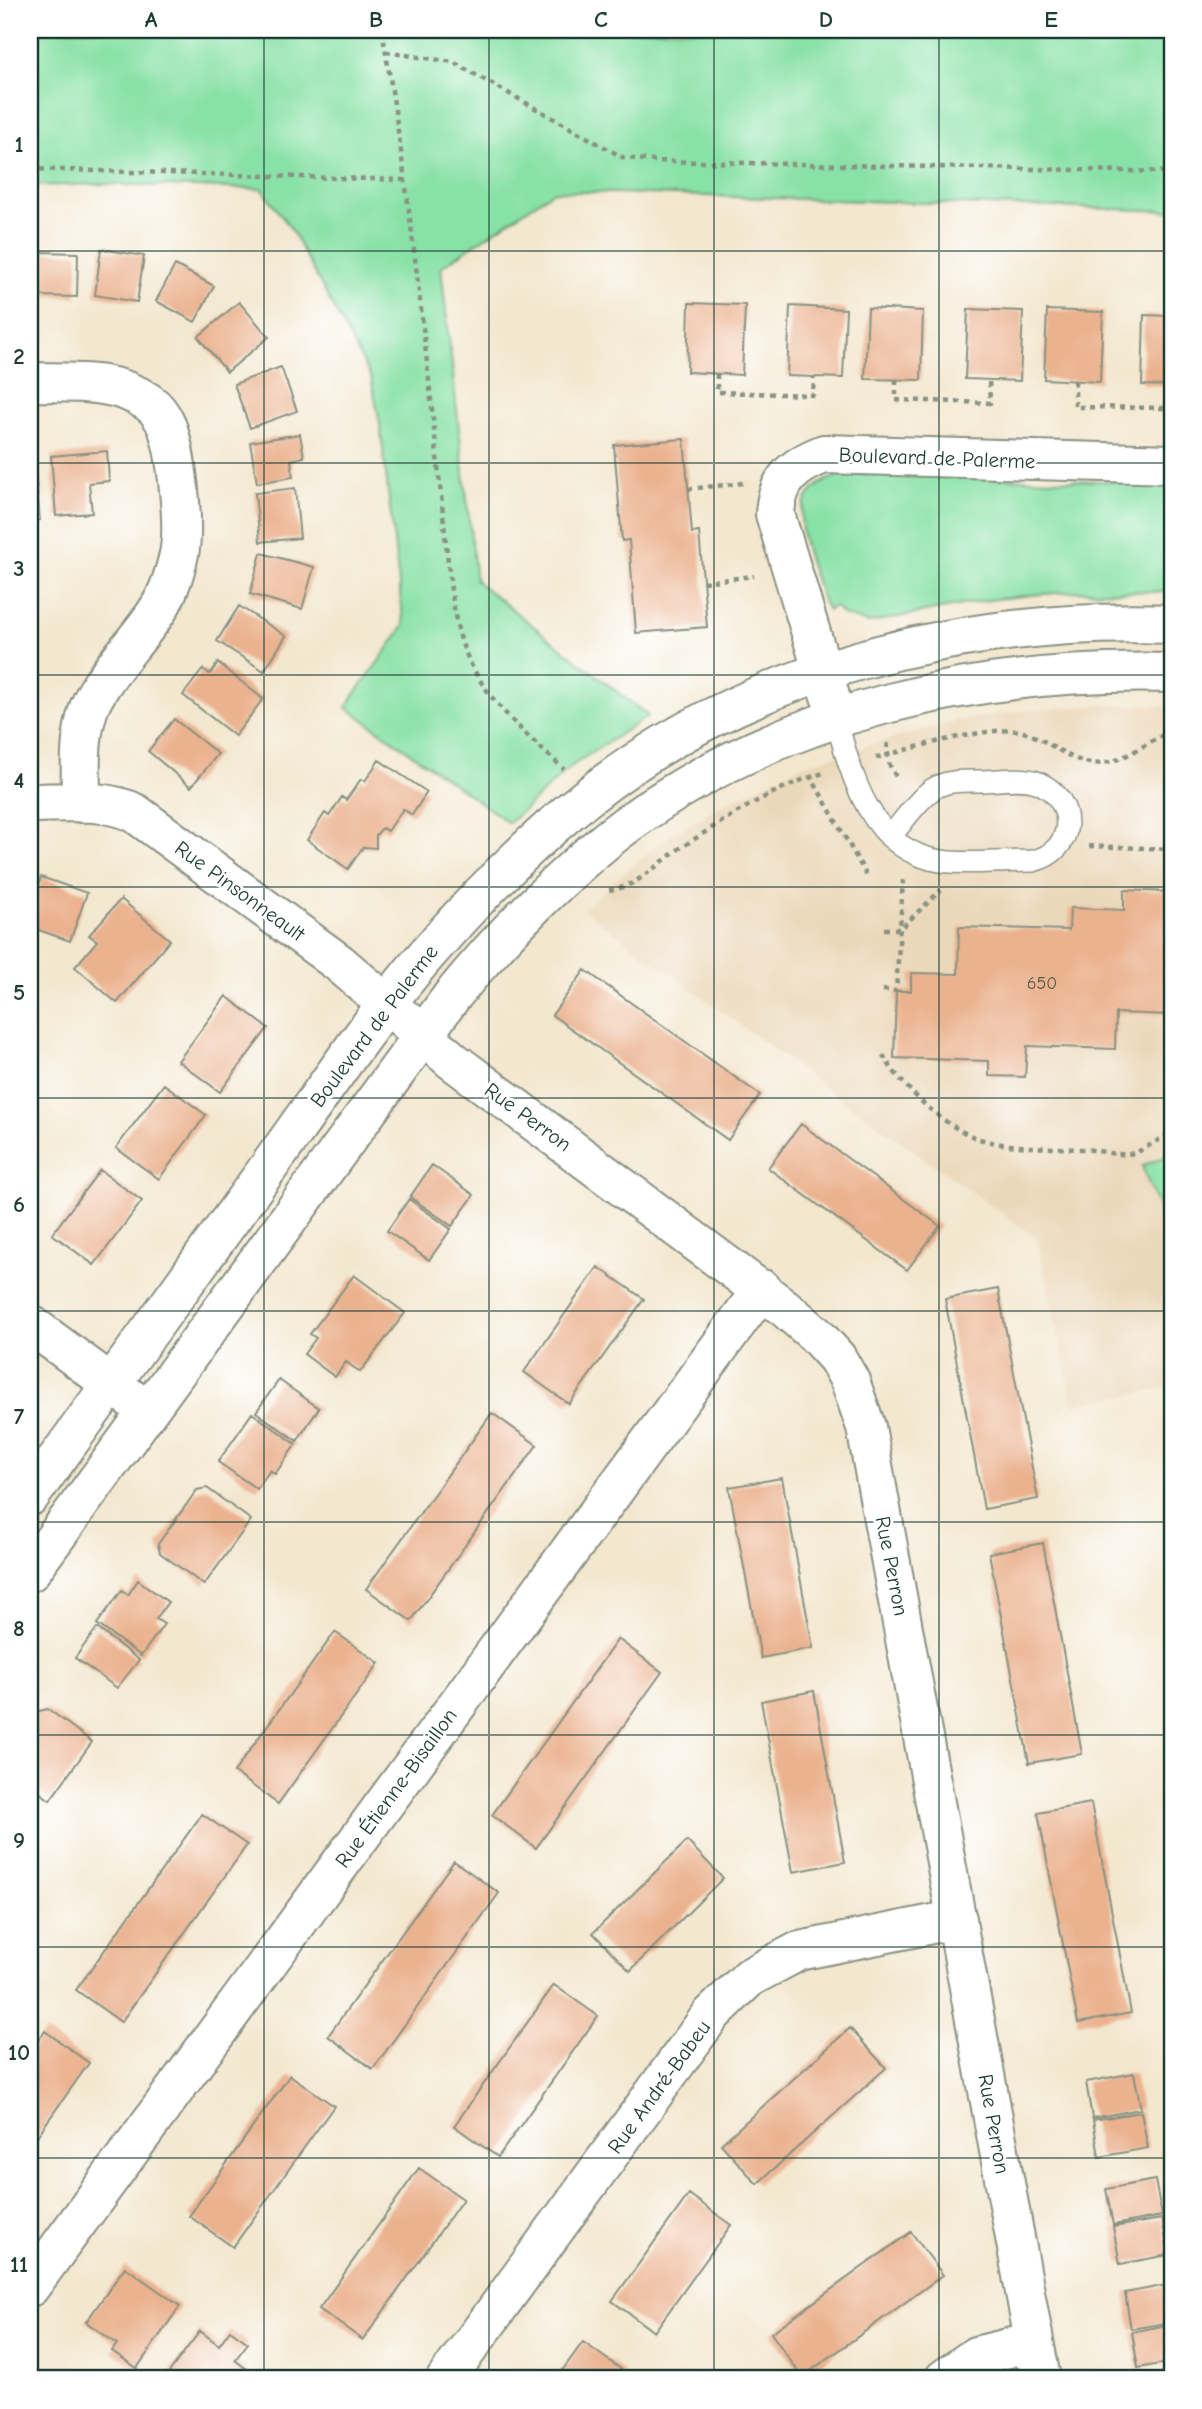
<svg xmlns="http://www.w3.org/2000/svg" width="1202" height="2409" viewBox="0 0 1202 2409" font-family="'Comic Neue',sans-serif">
  <rect width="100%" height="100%" fill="#fff"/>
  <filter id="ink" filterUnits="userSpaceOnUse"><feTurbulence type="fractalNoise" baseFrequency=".0143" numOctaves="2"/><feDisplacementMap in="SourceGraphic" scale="14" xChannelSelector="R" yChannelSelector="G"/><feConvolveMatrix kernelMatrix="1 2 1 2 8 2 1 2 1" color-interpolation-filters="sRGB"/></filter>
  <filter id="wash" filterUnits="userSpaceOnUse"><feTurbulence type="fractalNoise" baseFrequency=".00686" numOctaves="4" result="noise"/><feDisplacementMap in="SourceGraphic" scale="28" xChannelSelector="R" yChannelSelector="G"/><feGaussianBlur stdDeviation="1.57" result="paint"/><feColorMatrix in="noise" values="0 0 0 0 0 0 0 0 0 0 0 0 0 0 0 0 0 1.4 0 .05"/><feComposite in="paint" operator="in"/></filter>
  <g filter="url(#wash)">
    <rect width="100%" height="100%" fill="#f3e7cf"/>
    <path fill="#ebd8ba" d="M1101,705l71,1v681l-99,18 -36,-167 -206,-146 -248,-183 79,-68 62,-37 76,-38 150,-44 71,-11z"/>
    <path fill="#88e1a6" stroke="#548f6d" stroke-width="2" d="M30,30h1142v181l-618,-20 -113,76 35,314 172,135 -75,49 -64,58 -163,-116 58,-81 -24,-202 -9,-47 -80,-148 -29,-40 -160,-5 -72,2z
      M846,474l326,9v109l-91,-1 -50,4 -42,5 -122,23 -24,-8 -8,-9 -7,4 -4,-7c-16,-47 -51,-114 22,-129z
      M1172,1154v68l-7,3 -23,-59z"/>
    <g id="blocks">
      <path fill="#ebb28f" d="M101,249l43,7 -7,46 -42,-7z
        M40,252l38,1 -1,44 -38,-1z
        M175,265l39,21 -19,36 -39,-21z
        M239,302l30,35 -42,35 -29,-35z
        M689,303l56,2 -3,70 -55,-3z
        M790,306l56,3 -3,69 -56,-2z
        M868,308l55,3 -2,69 -56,-1z
        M968,309l55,2 -3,70 -55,-2z
        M1047,310l56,2 -3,70 -56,-3z
        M1144,315l28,1v70l-30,-1z
        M281,367l16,44 -47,17 -16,-44z
        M300,434l4,23 -13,3 2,17 -36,6 -7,-41z
        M684,439l8,94 7,-1 8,95 -71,6 -7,-93 -7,1 -8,-96z
        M107,451l2,30 -20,2 3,30 -36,3 -5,-60z
        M30,453h3l7,67 -10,1z
        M295,488l5,50 -40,4 -5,-49z
        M261,553l53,14 -12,42 -52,-15z
        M239,606l47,30 -22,35 -47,-30z
        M218,663l45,36 -28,37 -52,-41 20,-26 7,5z
        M174,719l44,35 -27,33 -43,-36z
        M379,760l48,32 -15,23 -9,-6 -15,22 -6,-3 -6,7v13l-13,-1 -15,22 -41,-29 18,-27 4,3 13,-19 4,3 15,-21 4,2z
        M41,877l46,16 -17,48 -40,-14v-16z
        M1124,890l48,2v123l-56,-2 -1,36 -88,-3 -2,31 -36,-1v-15l-95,-3 2,-67h15v-18l47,1 1,-47 110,3 1,-22 54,2z
        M121,899l49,41 -53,63 -42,-36 22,-26 -8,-6z
        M585,970l175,125 -32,45 -176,-125z
        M226,996l42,32 -48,64 -42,-31z
        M164,1084l42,31 -47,64 -43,-31z
        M801,1124l139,102 -33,44 -139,-102z
        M432,1165l42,30 -22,31 -42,-29z
        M100,1170l42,31 -48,64 -42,-31z
        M409,1199l42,30 -22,31 -42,-29z
        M598,1267l46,32 -75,105 -45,-32z
        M354,1275l51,38 -45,59 -14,-10 -11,15 -31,-23 12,-16 -6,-4z
        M998,1289l40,210 -54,10 -39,-210z
        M279,1380l40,28 -22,33 -41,-29z
        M252,1413l44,31 -21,30 -5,-4 -13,19 -39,-27z
        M492,1413l45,32 -126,176 -45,-32z
        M782,1478l31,170 -52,10 -32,-171z
        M207,1488l44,32 -47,65 -44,-32 -2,-9 39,-54z
        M1043,1543l39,211 -53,9 -40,-210z
        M138,1580l30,22 -12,17 8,5 -23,32 -44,-32 25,-34 6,5z
        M97,1628l42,32 -22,28 -42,-30z
        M335,1632l44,31 -101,141 -44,-32z
        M618,1639l44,33 -126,176 -44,-33z
        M814,1691l31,171 -52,10 -32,-171z
        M48,1709l44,33 -42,58 -20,-15v-66l5,-7z
        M1091,1803l40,210 -53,10 -40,-210z
        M202,1814l45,31 -126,177 -45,-32z
        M687,1841l36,37 -93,93 -37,-38z
        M454,1861l45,32 -126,176 -45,-33z
        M554,1985l44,31 -100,141 -44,-31z
        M850,2028l36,40 -129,116 -36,-40z
        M45,2031l44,32 -59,83v-94z
        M1134,2073l7,36 -49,9 -6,-36z
        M290,2075l44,31 -101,141 -44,-31z
        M1141,2112l7,36 -49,9 -6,-37z
        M419,2168l44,31 -100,141 -44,-31z
        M1155,2180l7,36 -49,9 -7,-36z
        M689,2194l42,31 -77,107 -42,-31z
        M1162,2219l7,36 -49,9 -7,-37z
        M911,2232l32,43 -141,102 -31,-44z
        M125,2267l55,39 -43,62 -25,-17 5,-7 -31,-22z
        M1172,2284v38l-41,7 -6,-36z
        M1172,2324v38l-34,6 -6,-36z
        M230,2330l18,13 -13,17 13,10 -6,9h-78l36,-48 19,14z
        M583,2342l42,30 -5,7h-64z"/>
    </g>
  </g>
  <g filter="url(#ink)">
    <use href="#blocks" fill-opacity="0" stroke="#899282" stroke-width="2"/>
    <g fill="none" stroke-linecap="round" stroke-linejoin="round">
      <defs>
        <path id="lane" d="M836,718c15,57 35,134 105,143 27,4 64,0 92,0 43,-10 45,-60 6,-78 -16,-7 -42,-2 -59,-2 -16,0 -33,-1 -47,8 -16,11 -30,33 -43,48"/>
        <path id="street" d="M30,382c40,1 83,-4 118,20 9,6 15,15 19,25 10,26 18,100 12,127 -4,18 -10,38 -20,54 -19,31 -58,68 -70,100 -11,31 -8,64 -8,95
          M830,696l-55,-182c2,-34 18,-48 49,-60l348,10
          M30,803c33,0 75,-5 105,10l204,150 114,98 333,248 30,26 21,23 13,23 16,46 175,952
          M30,1324l103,76
          M30,1496c84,-115 167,-231 251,-346 46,-64 90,-130 141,-190 46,-54 107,-117 163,-161 165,-132 380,-182 587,-175
          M30,1572l422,-576c47,-58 114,-126 174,-171 157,-115 354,-157 546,-152
          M30,2287l732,-998
          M446,2379l265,-364 39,-38 49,-26 158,-32
          M944,2379l32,-23 57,-14"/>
      </defs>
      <use href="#lane" stroke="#899282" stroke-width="24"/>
      <use href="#street" stroke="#899282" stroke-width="42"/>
      <path stroke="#899282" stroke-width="4.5" stroke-dasharray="5 5" stroke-linecap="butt" d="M382,30c32,185 49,373 69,560 3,15 4,30 8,43 15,58 63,98 105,136
        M386,52l67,10 171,96 30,3 518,11
        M30,169l375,11
        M717,374v18l96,3 1,-18
        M896,380v20l94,3 -1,-23
        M1075,381v26l91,1 1,-22
        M688,489l55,-6
        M703,582l51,-6
        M888,743c-3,13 2,27 11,37
        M876,758c33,-9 112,-32 143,-27 30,6 53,37 85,32 25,-4 45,-23 68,-32
        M810,775l58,103
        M1089,846l83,3
        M609,890c28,-2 50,-28 73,-43 44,-28 91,-60 142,-74
        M884,929h16l41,-39
        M883,990l13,1 7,-111
        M883,1055c17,30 58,69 91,82 33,12 72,10 107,12 12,0 38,7 48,5 12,-1 30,-16 43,-21"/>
      <use href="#lane" stroke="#fff" stroke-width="21"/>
      <use href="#street" stroke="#fff" stroke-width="38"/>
    </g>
  </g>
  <path fill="none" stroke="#1f3d34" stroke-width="2" stroke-opacity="0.55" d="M264,30v2349M489,30v2349M714,30v2349M939,30v2349M30,251h1142M30,463h1142M30,675h1142M30,887h1142M30,1098h1142M30,1311h1142M30,1522h1142M30,1735h1142M30,1947h1142M30,2158h1142"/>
  <g text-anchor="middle" stroke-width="6" stroke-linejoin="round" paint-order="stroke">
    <g font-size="18" fill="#525a4b">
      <text x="1042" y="989">650</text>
    </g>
    <g font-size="21" fill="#1f3d34" stroke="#fff">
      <text transform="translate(937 458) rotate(2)" y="7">Boulevard de Palerme</text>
      <text transform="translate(240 891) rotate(36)" y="7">Rue Pinsonneault</text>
      <text transform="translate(374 1026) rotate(-53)" y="7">Boulevard de Palerme</text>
      <text transform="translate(528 1117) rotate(36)" y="7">Rue Perron</text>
      <text transform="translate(892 1566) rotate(79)" y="7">Rue Perron</text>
      <text transform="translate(396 1788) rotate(-54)" y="7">Rue Étienne-Bisaillon</text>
      <text transform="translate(659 2087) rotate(-54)" y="7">Rue André-Babeu</text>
      <text transform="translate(994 2124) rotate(80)" y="7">Rue Perron</text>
    </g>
  </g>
  <rect width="1202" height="2409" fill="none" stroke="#fff" stroke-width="77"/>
  <rect x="38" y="38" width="1126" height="2332" fill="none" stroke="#1f3d34" stroke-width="2.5"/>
  <g font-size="23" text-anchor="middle" font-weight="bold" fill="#1f3d34">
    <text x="151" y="27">A</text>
    <text x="376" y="27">B</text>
    <text x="601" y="27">C</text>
    <text x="826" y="27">D</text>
    <text x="1051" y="27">E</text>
    <text x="19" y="152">1</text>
    <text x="19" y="364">2</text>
    <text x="19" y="576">3</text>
    <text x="19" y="788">4</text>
    <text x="19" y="1000">5</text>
    <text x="19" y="1212">6</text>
    <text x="19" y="1424">7</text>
    <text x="19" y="1636">8</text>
    <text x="19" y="1848">9</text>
    <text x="19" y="2060">10</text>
    <text x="19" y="2272">11</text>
  </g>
</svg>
